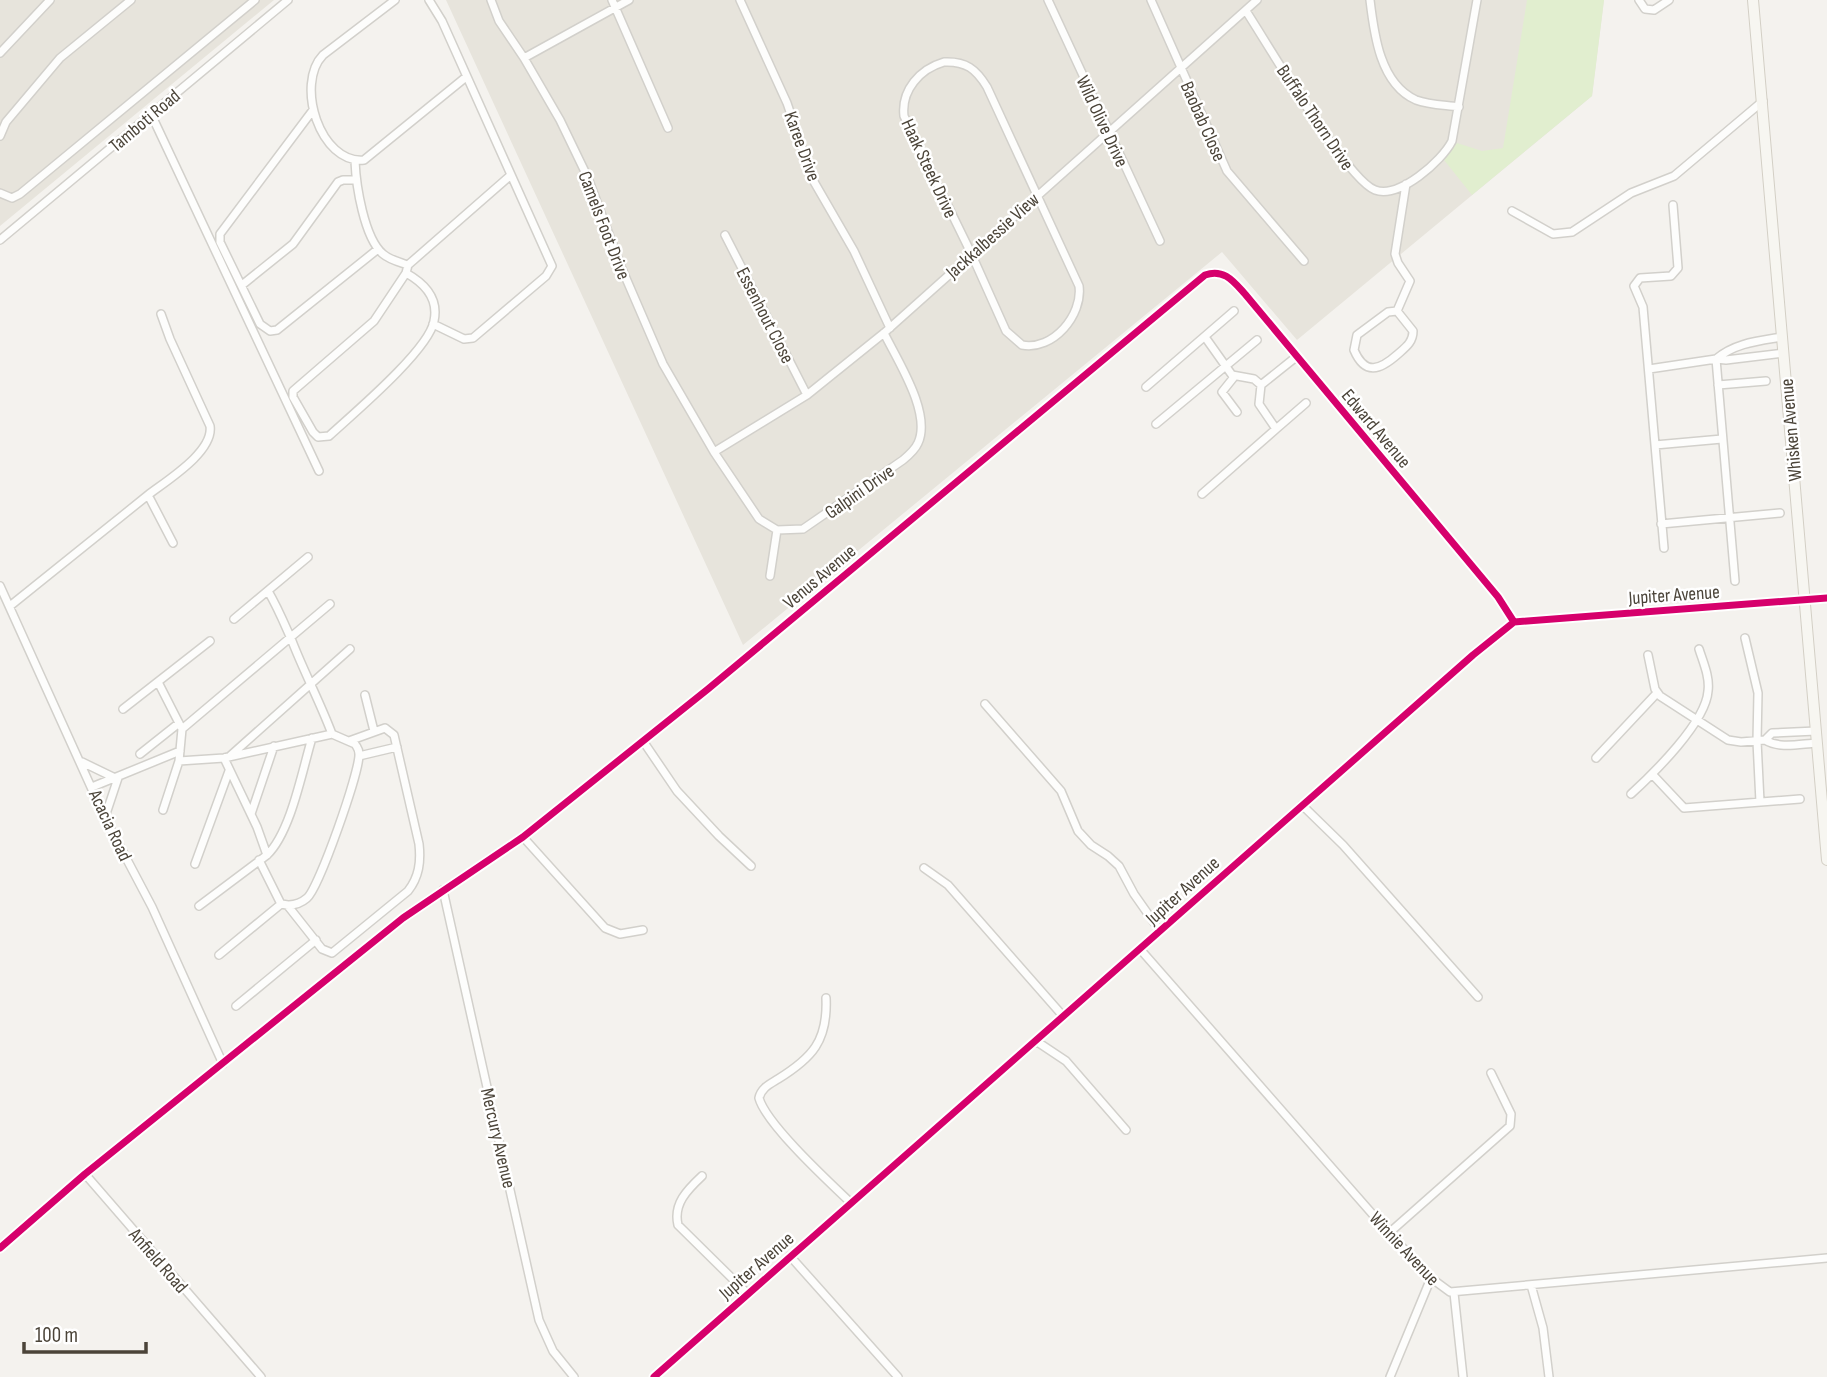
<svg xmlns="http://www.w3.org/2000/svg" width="1827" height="1377" viewBox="0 0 1827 1377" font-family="'Sofia Sans Condensed',sans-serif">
  <rect width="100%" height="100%" fill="#f4f2ee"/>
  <path fill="#e7e4dc" d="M0,0h274l-274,226z
    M446,0h1158l-12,96 -295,244 -75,-88 -479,393z"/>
  <path fill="#e1eecf" d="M1527,0h77l-12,96 -120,99 -28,-35 13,-17 25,8 21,-3z"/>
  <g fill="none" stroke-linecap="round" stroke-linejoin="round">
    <defs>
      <path id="street" d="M395,0l-72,55c-28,29 -3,109 41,105l102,-83
        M429,0l13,21 110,245 -6,10 -73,62 -9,1 -31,-15
        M491,0l8,21 25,37 36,62 28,58 34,91 41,95 51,88 45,67 18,11 26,-1 100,-69c6,-5 12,-10 15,-17 14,-30 -21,-83 -34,-110
        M612,0l56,128
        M740,0l47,103 26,77 41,71 36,77
        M1048,0l112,241
        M1151,0l76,171 77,90
        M1370,0c4,34 10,84 46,100 13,5 29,5 43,7
        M1639,0l6,9 9,1 15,-10
        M1246,11c21,32 101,169 129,179 24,9 67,-29 77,-49l25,-141
        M0,53l50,-53
        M524,58l105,-58
        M944,62c22,-1 32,7 43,25l92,199c4,29 -26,65 -57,59l-16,-14 -35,-78 -67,-137c-3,-26 16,-47 40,-54z
        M313,110l-93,124v8l40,82 10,7 7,-1 101,-81
        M151,114l168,357
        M0,136l6,-14 54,-64 71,-58
        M355,161c1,24 9,77 28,93 7,6 16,8 25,11l103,-90
        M0,193l12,5 8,-4 235,-194
        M1512,211l41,23 19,-2 59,-39 43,-17 89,-75
        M725,235l82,160
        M0,240l288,-240
        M406,273c18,10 33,25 28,48 -5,29 -81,93 -105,115l-11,1 -5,-5 -20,-35v-6l81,-70 32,-48 2,-8
        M242,285l51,-41 45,-62 5,-2h13
        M1397,311l16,20c0,11 -7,16 -15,23 -18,16 -33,22 -44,-4l3,-15 31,-23z
        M1397,311l13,-30 -12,-18 -3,-9 11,-70
        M1205,337l27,38 22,4 7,6 35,-28
        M1716,359l19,222
        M1716,359c19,-16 42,-18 66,-22
        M1649,369l67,-10 10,1 58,-7
        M1234,377l-12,15 15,20
        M1261,385l-2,19 17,25 30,-26
        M1718,385l48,-4
        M1146,387l88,-76
        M1156,424l101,-84
        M1655,445l67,-6
        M714,452l93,-57 77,-62 373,-333
        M1202,494l74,-65
        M148,495c18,-14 66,-43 62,-69l-40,-87 -9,-25
        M1661,524l119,-11
        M1664,548l-21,-241 -9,-21 6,-8 31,-2 7,-8 -5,-63
        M770,576l7,-46
        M0,586l105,232 47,89 71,157
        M10,606l138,-111 25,48
        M234,619l74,-62
        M1745,638l13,55 -1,48 3,61
        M1648,655l7,34 5,7 68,44 13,2 24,-2 7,-7 44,-2
        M158,682l24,47 -3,32 -16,49
        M365,695l9,36
        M985,704l76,87 17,40 13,14 17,11 11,10 15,28 26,37
        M123,709l87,-68
        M182,729l148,-125
        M1765,740c15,9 34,4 52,3
        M643,741l34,50 42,45 32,30
        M140,754l39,-31
        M230,756l120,-107
        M359,756l38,-9
        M224,758l33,69 10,28
        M1596,758l61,-65
        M179,761l45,-3 108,-24
        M82,762l33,16
        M1652,774l32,34 116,-9
        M92,787l88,-36
        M1631,794c23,-21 75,-72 77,-103 2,-14 -5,-29 -9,-42
        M1302,805l41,40 135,152
        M251,814l23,-68
        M105,817l13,-39
        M523,837l82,91 15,6 23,-4
        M259,860l22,44
        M195,864l34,-93
        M924,868l24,17 115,131
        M443,890l96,430 14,31 21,26
        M199,906l68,-51c24,-23 35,-84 45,-117
        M288,906l34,43 10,4 76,-62c11,-14 13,-29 11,-47l-25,-109 -9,-7 -36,13
        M1140,949l249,284 42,45 19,14 377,-34
        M219,955l62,-51c9,2 18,1 26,-6 12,-10 53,-127 52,-144 0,-5 -1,-5 -4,-10l-23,-10c-12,-32 -28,-62 -40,-93 -8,-18 -14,-33 -24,-50
        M826,998c2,43 -14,60 -48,81 -8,5 -17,9 -19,19 7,26 70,84 92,105
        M236,1006l80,-66
        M1036,1041l30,20 60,69
        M85,1174l176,203
        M702,1176c-15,14 -29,28 -24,49l70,69
        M1389,1233l121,-107 1,-12 -20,-41
        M0,1248l85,-74 318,-256 120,-81 185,-148 497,-414c19,-7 29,7 40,19l253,303 16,25
        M790,1256l108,121
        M1531,1285l12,43 6,49
        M1454,1293l9,84
        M654,1377l819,-722 41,-33 313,-24
        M1390,1377l41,-99"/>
      <path id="secondary" d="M1753,0c26,286 49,573 74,860"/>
    </defs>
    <use href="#street" stroke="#d2d0cb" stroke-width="10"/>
    <use href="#secondary" stroke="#d3cfc5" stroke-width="12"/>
    <use href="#street" stroke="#fdfdfc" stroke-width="7"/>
    <use href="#secondary" stroke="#f7f6f1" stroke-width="10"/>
    <defs>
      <path id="cycleway" d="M0,1248l85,-74 318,-256 120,-81 185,-148 497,-414c19,-7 29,7 40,19l253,303 16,25
        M654,1377l819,-722 41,-33 313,-24"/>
    </defs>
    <use href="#cycleway" stroke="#fff" stroke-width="11"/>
    <use href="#cycleway" stroke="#d6006c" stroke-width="7"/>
  </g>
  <g text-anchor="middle" stroke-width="5" stroke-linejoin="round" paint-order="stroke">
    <g font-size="19" fill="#4b4439" stroke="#fff">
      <text transform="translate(1316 117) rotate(56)" y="7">Buffalo Thorn Drive</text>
      <text transform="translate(144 120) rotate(-40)" y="7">Tamboti Road</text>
      <text transform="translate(1103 121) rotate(65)" y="7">Wild Olive Drive</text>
      <text transform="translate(1204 121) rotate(66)" y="7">Baobab Close</text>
      <text transform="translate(803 146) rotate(70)" y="7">Karee Drive</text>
      <text transform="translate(930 168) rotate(65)" y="7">Haak Steek Drive</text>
      <text transform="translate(605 225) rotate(69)" y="7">Camels Foot Drive</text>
      <text transform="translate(992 235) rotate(-42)" y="7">Jackkalbessie View</text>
      <text transform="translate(766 315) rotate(63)" y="7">Essenhout Close</text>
      <text transform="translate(1377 428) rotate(50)" y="7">Edward Avenue</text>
      <text transform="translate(1790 430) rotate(-95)" y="7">Whisken Avenue</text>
      <text transform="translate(859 491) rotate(-35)" y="7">Galpini Drive</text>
      <text transform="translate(819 576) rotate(-40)" y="7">Venus Avenue</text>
      <text transform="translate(1674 594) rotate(-4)" y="7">Jupiter Avenue</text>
      <text transform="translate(111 825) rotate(65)" y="7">Acacia Road</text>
      <text transform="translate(1182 890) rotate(-42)" y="7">Jupiter Avenue</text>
      <text transform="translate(499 1138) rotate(77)" y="7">Mercury Avenue</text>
      <text transform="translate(1405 1248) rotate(47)" y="7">Winnie Avenue</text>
      <text transform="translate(159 1260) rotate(49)" y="7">Anfield Road</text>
      <text transform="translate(756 1265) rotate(-41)" y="7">Jupiter Avenue</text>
    </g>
  </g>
  <path d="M24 1342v10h122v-10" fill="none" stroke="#4b4439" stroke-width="3.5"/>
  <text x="35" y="1342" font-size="21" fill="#4b4439" stroke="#ffffff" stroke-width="5" paint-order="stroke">100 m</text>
</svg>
